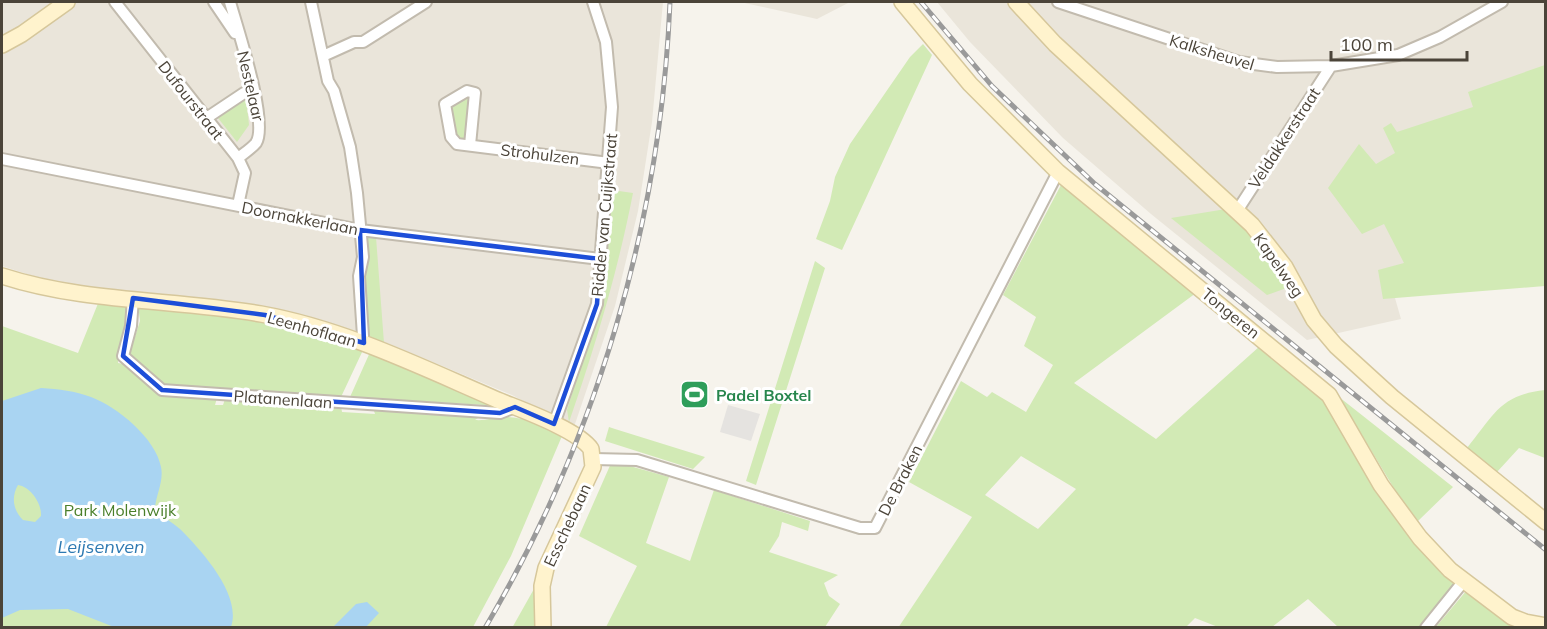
<svg xmlns="http://www.w3.org/2000/svg" width="1547" height="629" viewBox="0 0 1547 629" font-family="Mulish,sans-serif">
  <rect width="100%" height="100%" fill="#f6f3ec"/>
  <path fill="#eae5da" d="M2,2h661l-11,120 -14,89 -23,95 -40,118 -11,-1 -52,-28 -122,-51 -69,-23 -263,-37 -56,-18z
    M740,2h110l-33,17z
    M937,2h608v92l-129,172 -27,11 12,42 -94,21 -156,-126 -88,-76 -93,-96z"/>
  <path fill="#d2eab5" fill-rule="evenodd" d="M923,44l9,11 -90,195 -26,-11 14,-38 5,-24 15,-33 60,-87z
    M1545,65v221l-162,13 -5,-29 26,-7 -20,-39 -22,10 -34,-46 31,-44 17,20 19,-11 -12,-25 8,-5 6,9 76,-25 -5,-15z
    M246,96l3,29 -12,17 -23,-29z
    M468,96l3,2 -4,41 -4,3 -7,-2 -7,-33z
    M1061,185l135,108 -122,90 82,56 104,-93 72,58 124,177 -36,46h-82l-30,-28 -36,28h-54l-23,-9 -10,10h-287l74,-111 -63,-35 52,-101 26,16 5,-5 34,20 27,-47 -29,-19 12,-29 -33,-22zM1021,456l55,33 -38,40 -53,-34z
    M612,190l21,3c-15,78 -38,154 -64,229l-2,-12 33,-106 6,-39z
    M1226,209l26,25 40,52 -25,9 -96,-77z
    M365,236l11,1 8,106 -15,-7 -8,-77z
    M815,261l10,7 -69,217 -10,-4z
    M99,301l27,3c3,22 -6,38 -8,59l6,1 39,31 54,3 -2,7h8l2,-6 116,7 1,6 33,2 -2,-6 108,8 -6,4c11,1 19,-3 28,-3 22,-1 40,10 59,19l-51,120 -38,71 -471,1v-302l76,27z
    M138,305l124,14 102,29 -23,49 -177,-11 -35,-31 11,-34z
    M371,350l130,56 -151,-9z
    M1545,390v68l-26,-10 -22,24 -30,-24c27,-33 33,-53 78,-58z
    M1339,397l114,90 -35,34 -23,-31z
    M609,427l6,2 90,28 -12,12 -88,-28z
    M612,461l57,16 -23,66 44,18 24,-71 96,31 -2,10 -26,-9 -3,14 -10,16 69,23 -14,8 5,13 11,8 -15,23h-219l31,-61 -58,-30z
    M539,580l1,47 -28,1z
    M1467,590l30,26 19,11 -81,1z"/>
  <path fill="#e5e3e0" d="M728,405l32,9 -9,27 -31,-9z"/>
  <path fill="#a9d4f2" fill-rule="evenodd" d="M41,388c18,1 34,3 50,9 27,10 65,42 70,70 3,14 -5,28 -6,41 7,9 17,14 25,21 22,22 62,66 51,98h-117l-46,-18 -48,1 -18,8v-217zM18,485c13,2 24,19 23,31l-6,6 -12,-2c-10,-10 -12,-23 -5,-35z
    M367,602l12,11 -13,14h-33l23,-23z"/>
  <g fill="none" stroke-linecap="round" stroke-linejoin="round">
    <defs>
      <path id="street" d="M115,2l123,156 7,15 -7,32
        M214,2l21,31
        M230,2c7,25 39,121 26,141 -4,5 -13,11 -18,15
        M311,2l17,79 6,10 16,56 7,46 6,64 -4,19 4,60 -2,7
        M1058,2l181,60 38,5 54,-1 67,-11 42,-18 62,-35
        M323,56l31,-14h9l63,-40
        M205,119l39,-26
        M470,145l5,-52 -8,-2 -22,13 6,33 6,7 152,19
        M2,159l358,71 240,29
        M1237,211l94,-145
        M133,298l-2,28 -8,30 39,34 338,23 15,-6
        M554,424l43,-120 15,-197 -6,-65 -13,-40
        M594,459l43,1 223,68h15l183,-356
        M1426,628l37,-46"/>
      <path id="secondary" d="M902,2l68,82 88,88 271,223 52,90 39,53 30,32 62,47 13,5 21,4
        M1016,2l39,42 197,181 33,42 29,53 22,26 56,51 154,125
        M2,45l20,-11 45,-32
        M2,276c83,27 173,23 259,38 84,15 162,54 239,87 22,9 78,29 91,48l2,18 -47,101 -4,18 1,42"/>
    </defs>
    <use href="#street" stroke="#c2bbae" stroke-width="14"/>
    <use href="#secondary" stroke="#d6c79b" stroke-width="18"/>
    <use href="#street" stroke="#fff" stroke-width="10"/>
    <use href="#secondary" stroke="#fff3cd" stroke-width="15"/>
    <defs>
      <path id="rail" d="M921,2l71,84 103,98 451,366
        M485,628c112,-189 176,-408 185,-626"/>
    </defs>
    <use href="#rail" stroke="#9a9a9a" stroke-width="5"/>
    <use href="#rail" stroke="#fff" stroke-width="3" stroke-dasharray="9" stroke-linecap="butt"/>
  </g>
  <path fill="none" stroke="#1d4ed8" stroke-width="4.5" stroke-linejoin="round" d="M360,230l240,29 -3,45 -43,120 -39,-17 -15,6 -338,-23 -39,-34 10,-58 132,17 99,28z"/>
  <defs>
    <symbol id="stadium-square" viewBox="-11 -11 22 22"><rect x="-9" y="-9" width="18" height="18" rx="4" fill="#2e9e5b" stroke="#fff"/><path d="M0-5a6.5 5 0 1 0 0 10a6.5 5 0 1 0 0-10ZM-3.5-1.8h7v3.6h-7Z" fill="#fff"/></symbol>
  </defs>
  <g fill-rule="evenodd">
    <use href="#stadium-square" x="678" y="378" width="33" height="33"/>
  </g>
  <g text-anchor="middle" stroke-width="6" stroke-linejoin="round" paint-order="stroke">
    <g font-size="16" fill="#4b4439" stroke="#fff">
      <text transform="translate(1212 52) rotate(17)" y="6">Kalksheuvel</text>
      <text transform="translate(251 86) rotate(77)" y="6">Nestelaar</text>
      <text transform="translate(191 100) rotate(52)" y="6">Dufourstraat</text>
      <text transform="translate(1284 138) rotate(-57)" y="6">Veldakkerstraat</text>
      <text transform="translate(540 154) rotate(7)" y="6">Strohulzen</text>
      <text transform="translate(604 215) rotate(-85)" y="6">Ridder van Cuijkstraat</text>
      <text transform="translate(300 218) rotate(11)" y="6">Doornakkerlaan</text>
      <text transform="translate(1279 265) rotate(55)" y="6">Kapelweg</text>
      <text transform="translate(1231 313) rotate(39)" y="6">Tongeren</text>
      <text transform="translate(312 329) rotate(16)" y="6">Leenhoflaan</text>
      <text transform="translate(283 399) rotate(4)" y="6">Platanenlaan</text>
      <text transform="translate(900 480) rotate(-63)" y="6">De Braken</text>
      <text transform="translate(567 525) rotate(-65)" y="6">Esschebaan</text>
    </g>
    <g font-size="16" font-weight="bold" fill="#27864d" stroke="#fff" text-anchor="start">
      <text x="716" y="401">Padel Boxtel</text>
    </g>
    <g font-size="16" fill="#4a7f2a" stroke="#fff">
      <text x="120" y="516">Park Molenwijk</text>
    </g>
    <g font-size="18" font-style="italic" fill="#2e7ab2" stroke="#fff">
      <text x="101" y="553">Leijsenven</text>
    </g>
  </g>
  <rect width="1547" height="629" fill="none" stroke="#4b4439" stroke-width="6"/>
  <path d="M1331 51v9h136v-9" fill="none" stroke="#4b4439" stroke-width="3"/>
  <text x="1340" y="51" font-size="18" fill="#4b4439" stroke="#ffffff" stroke-width="4.5" paint-order="stroke">100 m</text>
</svg>
